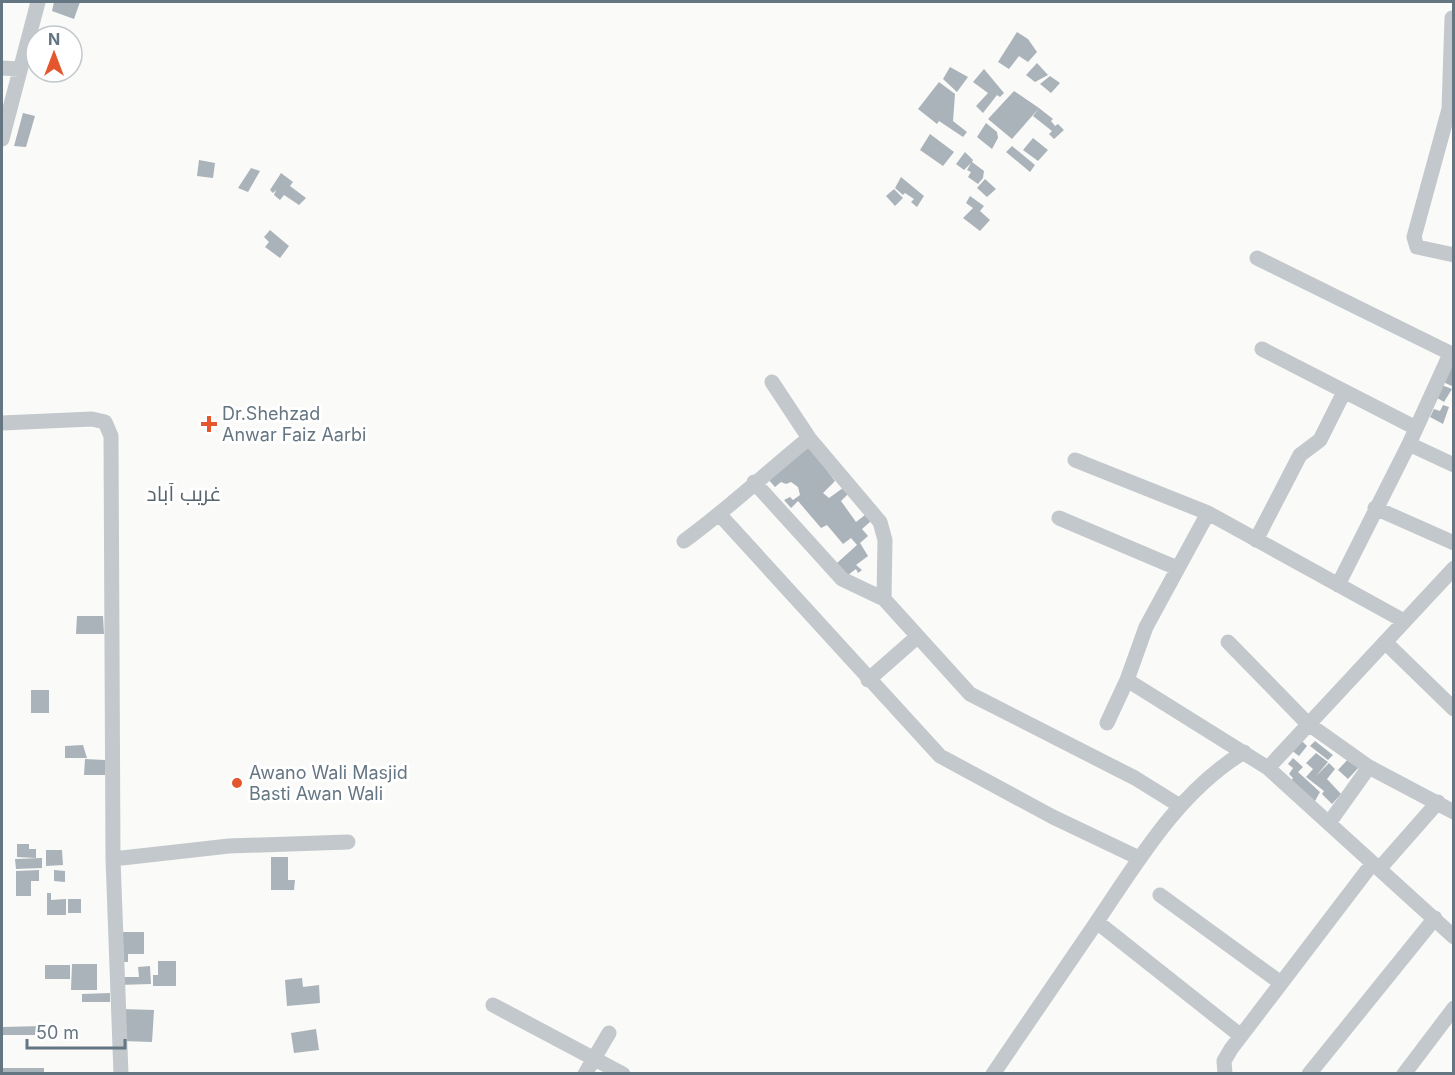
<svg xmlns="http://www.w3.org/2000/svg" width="1455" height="1075" viewBox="0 0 1455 1075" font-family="Inter,Cairo,sans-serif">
  <rect width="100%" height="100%" fill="#fafaf8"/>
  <path fill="#aab3b9" d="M54,2h26l-6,17 -22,-8z
    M1017,32l11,7 9,13 -9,10 -9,-6 -10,13 -11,-7z
    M1037,63l11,12 -13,7 -9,-7z
    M950,67l18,10 -11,15 -14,-13z
    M984,69l20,24 -4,4 -3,-2 -14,18 -7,-7 12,-13 -15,-11z
    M1050,76l10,7 -9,10 -11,-9z
    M939,82l16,12 -2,27 14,11 -4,5 -24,-16 -2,3 -19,-15z
    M1014,91l25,17 -27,31 -24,-20z
    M1039,108l14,11 -2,2 4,5 3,-2 6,6 -10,9 -5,-5 3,-3 -19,-15z
    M23,113l12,3 -9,31 -12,-1z
    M986,123l11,9 1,6 -6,11 -15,-12z
    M930,134l24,18 -11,14 -23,-16z
    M1033,138l15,12 -10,11 -15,-11z
    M1012,146l23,19 -5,7 -24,-20z
    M965,152l8,8 -1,2 12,9 -1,7 -5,6 -10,-7 3,-5 -4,-2 4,-7 -7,7 -8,-6z
    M199,160l16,3 -2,15 -16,-2z
    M251,168l9,3 -12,21 -10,-4z
    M281,173l12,9 -3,4 16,12 -7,7 -15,-10 -4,5 -6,-5 2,-5 -3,3 -3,-3z
    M901,177l23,19 -7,11 -6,-5 3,-3 -9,-6 -2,2 -8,-7z
    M985,179l11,10 -9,8 -10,-9z
    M894,189l9,9 -8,8 -9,-10z
    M970,196l14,10 -4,5 10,9 -10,11 -17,-13 10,-10 -7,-5z
    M270,230l19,16 -9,12 -15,-11 4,-5 -5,-5z
    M1454,364v23l-13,-6z
    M1439,384l13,5 -8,13 -10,-6z
    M1443,405l6,2 -6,17 -13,-7 4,-8 6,2z
    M808,445l27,36 -12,12 6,5 14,-10 5,6 -7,7 15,21 9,-7 6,6 -9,8 6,7 -8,7 8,13 -12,9 6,5 -4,3 -2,-4 -8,6 -11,-12 20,-18 -6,-7 -8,6 -16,-19 -6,3 -23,-27 -7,7 -7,-8 6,-3 3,3 7,-5 -2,-8 -7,-5 -5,2 -5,-2 -6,5 -7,-8z
    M77,616h26l1,18h-28z
    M31,690h18v23h-18z
    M1300,739l7,7 -8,10 -8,-6z
    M1315,741l18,14 -5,5 -18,-14z
    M83,745l4,13h-22v-12z
    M1316,753l12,9 -12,14 13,-13 6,6 -8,10 14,15 -9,10 -10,-10 2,-3 -18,-14 7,-8 -7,-6z
    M1293,758l10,9 -5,5 22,20 -5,9 -5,2 -21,-19 4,-6 -4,-4 4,-6 -5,-4z
    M1349,758l11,8 -12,13 -10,-9z
    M85,759l20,1v15h-21z
    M17,844h12v5h7v9l-19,-1z
    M46,850h16l1,15 -17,1z
    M271,857h17v23h7l-1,10h-23z
    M42,858v10l-26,1 -1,-10z
    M39,870v11h-8v15h-15v-25z
    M54,870l11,1v11l-11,-1z
    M47,893h4v7l15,-1v16h-19z
    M68,899h13v14h-13z
    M119,932h25v22h-16v8h-9z
    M158,961h18v25h-23v-11h5z
    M72,964h25v26h-26z
    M45,965h25v14h-25z
    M150,966l1,18 -33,1v-8h21l-1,-10z
    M302,978l1,9 16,-2 1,18 -33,3 -2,-26z
    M110,993v9h-28v-8z
    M122,1009l32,1 -2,32 -31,-1z
    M43,1026v9h-41v-8z
    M316,1029l3,21 -25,3 -3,-20z
    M2,1068h42v6h-42z"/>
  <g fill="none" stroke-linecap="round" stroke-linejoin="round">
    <path stroke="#c3c8cc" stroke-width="15" d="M1452,18l-3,91 -35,128 3,10 37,8
      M2,68l18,1
      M2,139l36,-137
      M1257,258l197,97
      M1262,349l154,79
      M772,382l37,56 71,84 5,18 -1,59 86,95 165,84 45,28
      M2,423l90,-4 13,3 6,14 2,423 8,215
      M1409,444l45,21
      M1075,460l133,53 196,108
      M754,482l88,97 42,20
      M1375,508l79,35
      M720,515l220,241 113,61 86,41
      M1059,518l118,50
      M1256,540l44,-85 20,-15 24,-48
      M684,541c44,-32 83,-69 125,-103
      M1338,585l71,-141 41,-90
      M1228,642l79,81 62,44 85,45
      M1385,642l69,67
      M868,680l49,-43
      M1127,680l141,88 186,169
      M1107,723l20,-43 19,-53 62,-114
      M1268,768l186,-200
      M1329,823l40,-56
      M113,859l116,-13 119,-4
      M1380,868l58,-66
      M1160,895l121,88
      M1097,922l144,114
      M493,1005l130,69
      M585,1074l24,-41
      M993,1074c34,-50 69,-101 103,-151 42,-62 82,-131 148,-171
      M1225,1074l-1,-13 7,-12 141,-185
      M1309,1074l126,-156
      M1404,1074l50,-66"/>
  </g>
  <g fill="#e4572e" stroke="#fff" stroke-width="2">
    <path d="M206 415h6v6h6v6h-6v6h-6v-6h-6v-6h6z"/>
    <circle cx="237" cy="783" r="6"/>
  </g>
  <g text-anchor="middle" stroke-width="6" stroke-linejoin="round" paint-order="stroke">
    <g font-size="18" fill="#657683" stroke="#fff" text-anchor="start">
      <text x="222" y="420">Dr.Shehzad<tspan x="222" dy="21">Anwar Faiz Aarbi</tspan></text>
      <text x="249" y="779">Awano Wali Masjid<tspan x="249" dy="21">Basti Awan Wali</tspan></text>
    </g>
    <g font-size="21" fill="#57646e" stroke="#fff">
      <text x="184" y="501">غریب آباد</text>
    </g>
  </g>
  <rect width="1455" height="1075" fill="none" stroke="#657683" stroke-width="6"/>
  <g transform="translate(54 54)"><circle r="28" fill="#ffffff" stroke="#c1c8cd" stroke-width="1.5"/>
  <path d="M0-4.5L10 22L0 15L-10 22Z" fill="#e4572e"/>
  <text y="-9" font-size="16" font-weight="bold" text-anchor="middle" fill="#657683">N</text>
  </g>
  <path d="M27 1039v9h98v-9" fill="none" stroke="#657683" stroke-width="3"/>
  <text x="36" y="1039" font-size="18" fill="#657683" stroke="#ffffff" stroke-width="4.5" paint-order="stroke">50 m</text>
</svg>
